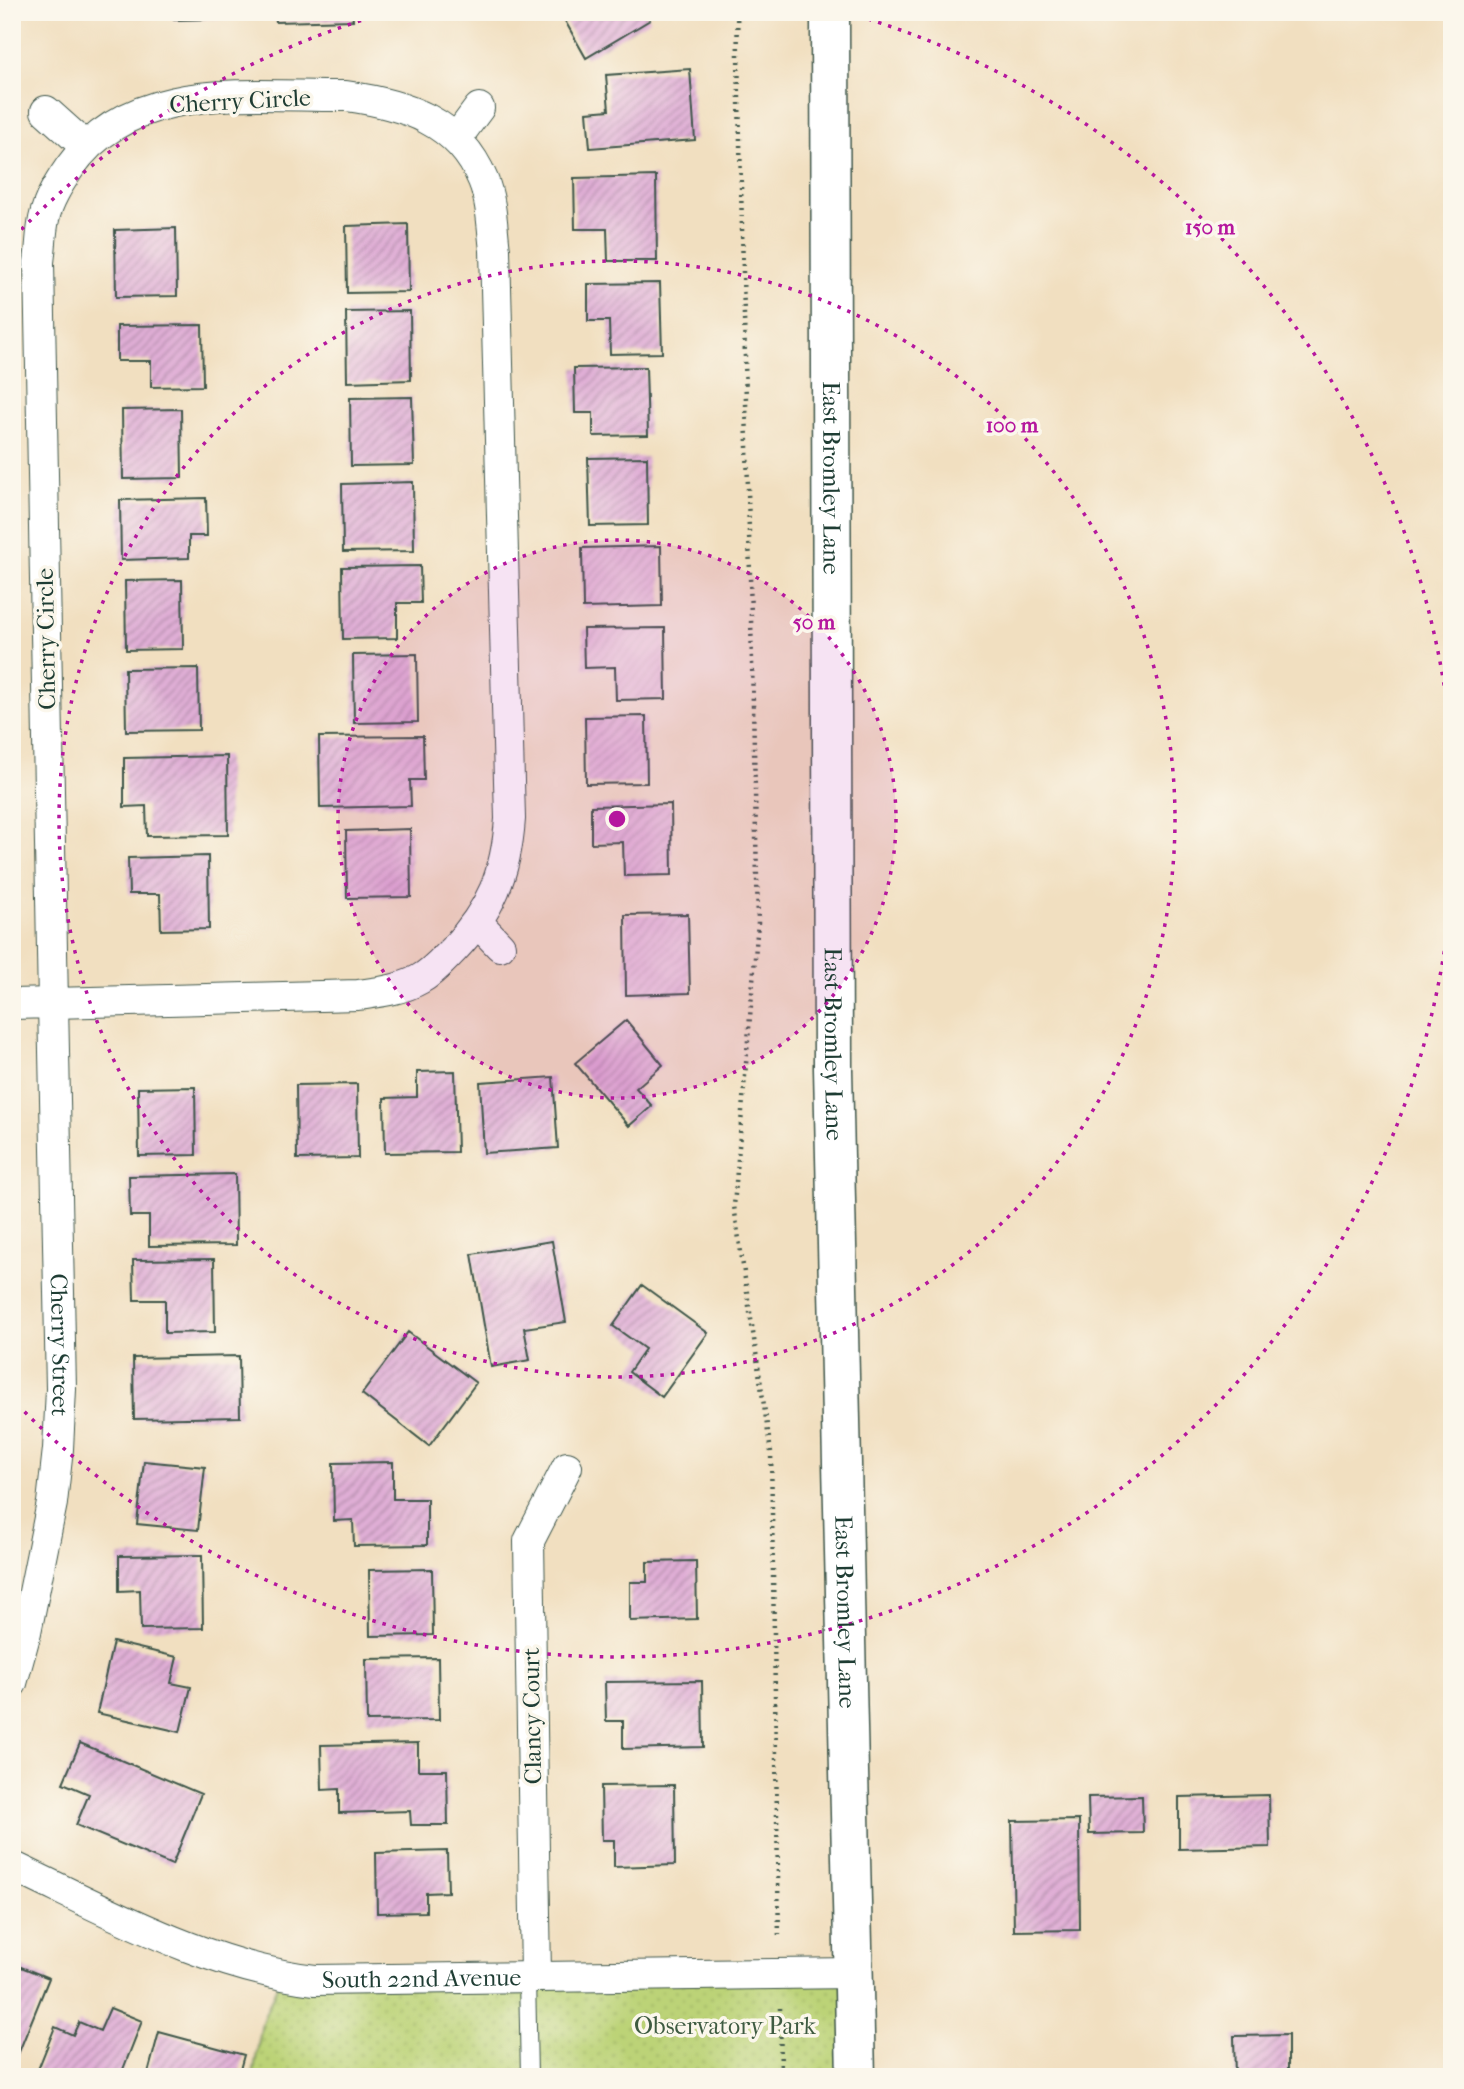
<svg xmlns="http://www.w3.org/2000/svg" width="1464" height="2089" viewBox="0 0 1464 2089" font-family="'IM FELL French Canon',serif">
  <defs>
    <pattern id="park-dots" width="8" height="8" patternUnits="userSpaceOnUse" patternTransform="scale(1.75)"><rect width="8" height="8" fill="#bcd377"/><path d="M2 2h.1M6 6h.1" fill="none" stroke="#a1b668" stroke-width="1.8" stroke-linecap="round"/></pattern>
    <pattern id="building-hatch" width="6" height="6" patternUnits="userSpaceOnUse" patternTransform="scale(1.75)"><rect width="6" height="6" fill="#e0aed6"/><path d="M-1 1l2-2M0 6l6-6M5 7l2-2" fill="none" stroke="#b58fae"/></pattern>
  </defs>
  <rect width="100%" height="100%" fill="#fbf7ec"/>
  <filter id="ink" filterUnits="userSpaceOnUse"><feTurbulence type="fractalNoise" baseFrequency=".0143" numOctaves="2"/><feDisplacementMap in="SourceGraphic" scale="14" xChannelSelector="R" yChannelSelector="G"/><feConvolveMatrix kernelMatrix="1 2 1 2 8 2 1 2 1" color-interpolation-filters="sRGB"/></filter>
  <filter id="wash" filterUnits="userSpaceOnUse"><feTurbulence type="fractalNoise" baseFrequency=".00686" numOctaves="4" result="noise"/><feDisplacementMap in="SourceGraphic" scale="28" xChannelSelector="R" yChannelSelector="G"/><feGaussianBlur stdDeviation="1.57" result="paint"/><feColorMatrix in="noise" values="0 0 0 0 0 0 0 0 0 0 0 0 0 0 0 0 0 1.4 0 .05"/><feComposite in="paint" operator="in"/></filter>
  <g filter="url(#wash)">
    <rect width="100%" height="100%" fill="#f1dfc0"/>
    <path fill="url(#park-dots)" stroke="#6e8856" stroke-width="2" d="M854,1973l2,104h-603l9,-55 19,-46z"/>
    <g id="blocks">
      <path fill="url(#building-hatch)" d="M174,12h70v6l-70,2z
        M275,12h77l1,8 -77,2z
        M560,12h85l5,8 -64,38z
        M690,69l5,71 -105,8 -3,-36 22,-2 -3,-35z
        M656,176l1,85h-49l-1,-32h-32l-1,-51z
        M408,224l1,68 -62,1 -1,-67z
        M176,228l1,68 -61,1 -1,-67z
        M660,283l2,70 -52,1 -1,-33h-21v-37z
        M410,311l1,69 -64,2 -1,-70z
        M202,325l1,61 -52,1v-26h-34v-35z
        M646,367l2,68 -55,1v-23h-18l-1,-45z
        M412,397l2,68 -63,1 -1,-68z
        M181,409l1,69 -59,1 -1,-69z
        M647,457l1,68 -58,1 -2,-68z
        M413,482l1,69 -71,1 -1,-68z
        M206,498l1,38h-18v22l-68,2 -1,-60z
        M661,546l1,60 -79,2 -1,-60z
        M420,566l1,37h-24v35l-54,1 -1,-72z
        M182,580l1,69 -57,1 -1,-69z
        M665,628l1,71 -50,1 -1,-33 -31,1 -1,-39z
        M417,654l1,68 -64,1 -1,-68z
        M198,668l1,62 -73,1 -1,-62z
        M646,716l1,67 -61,1 -1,-67z
        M423,736l1,44h-14l1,26 -91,2 -1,-71z
        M227,756l1,79 -81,1 -1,-30 -22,1v-49z
        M671,804l1,71 -48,1 -1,-34 -32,1v-37z
        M410,829l1,68 -64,1 -1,-67z
        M208,856l1,73 -48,1 -1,-36h-31l-1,-36z
        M688,914l2,79 -64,2 -1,-80z
        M626,1020l37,45 -27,23 16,18 -23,20 -54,-63z
        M455,1071l2,81 -72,1 -1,-55 33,-1v-25z
        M553,1077l5,71 -74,5 -4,-71z
        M357,1084l1,74 -61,1 -1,-74z
        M195,1087l1,68 -57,1 -1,-68z
        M235,1174l1,71 -87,1v-30h-19l-1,-40z
        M552,1241l14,81 -42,6 6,32 -39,7 -19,-113z
        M214,1259l1,73 -50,1v-33h-31l-1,-40z
        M642,1285l66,48 -46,64 -33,-25 16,-23 -32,-23z
        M408,1332l68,51 -47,63 -67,-52z
        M239,1356l1,61 -106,2 -1,-61z
        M144,1461l61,6 -7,63 -61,-6z
        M393,1462v37h34v46l-73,1 -1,-26 -19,1 -1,-58z
        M202,1555l1,73 -62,1 -1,-39 -21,1v-35z
        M696,1561l1,58 -67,2v-39h17v-20z
        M432,1569l1,66 -63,1 -1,-66z
        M113,1642l64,15 -6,26 20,4 -11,45 -83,-19z
        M438,1658l1,62 -72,1 -1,-62z
        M702,1681l1,66 -80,2v-28h-17l-1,-39z
        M80,1743l121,51 -29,71 -96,-40 13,-31 -26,-11z
        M418,1743v27h29l1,55h-37l-1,-14 -71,2v-24l-17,1 -1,-45z
        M674,1785l1,80 -61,2v-27h-12l-1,-54z
        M1269,1795l1,52 -91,2v-52z
        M1142,1796l1,37 -54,1 -1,-37z
        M1079,1820l1,110 -66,1 -2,-110z
        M447,1851l1,41 -22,1v19l-49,1 -1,-60z
        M16,1965l33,13 -37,91v-96z
        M110,2008l32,13 -22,56h-85l20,-50 18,8 6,-13 21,9z
        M159,2032l85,23 -6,22h-91z
        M1288,2035v42h-53l-1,-41z"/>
    </g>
  </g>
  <g filter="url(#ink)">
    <use href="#blocks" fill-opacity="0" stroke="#3e5549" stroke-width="2"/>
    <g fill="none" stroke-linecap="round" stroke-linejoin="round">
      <defs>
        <path id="service" d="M527,1976l2,101"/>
        <g id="minor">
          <path d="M346,96c58,8 113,25 137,84 9,22 9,47 12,70l15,569c-4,55 -19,91 -57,131 -10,10 -20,22 -33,29 -19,11 -41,13 -62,16l-305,8 -14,-741c2,-14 2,-29 5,-43 4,-19 15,-36 26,-52 62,-89 181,-70 276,-71z"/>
          <path d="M46,111l39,35"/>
          <path d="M456,139l23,-31"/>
          <path d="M478,923l22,23"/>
          <path id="s1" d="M12,1004l41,-1 8,386 -3,60 -6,54 -26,129 -14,51"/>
          <path id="s2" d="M12,1866c96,45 197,102 303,114l539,-7"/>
          <path d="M536,1976l-7,-435 38,-74"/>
        </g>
        <g id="secondary">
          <path id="s3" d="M830,12l3,1057 23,1008"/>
        </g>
      </defs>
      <use href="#service" stroke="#3e5549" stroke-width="18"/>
      <use href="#minor" stroke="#3e5549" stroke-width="32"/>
      <use href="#secondary" stroke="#3e5549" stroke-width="41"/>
      <path stroke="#3e5549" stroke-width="4.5" stroke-dasharray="2 5" stroke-linecap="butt" d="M737,12l21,910 -24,284 37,246 8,487
        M780,2008l1,69"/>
      <use href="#service" stroke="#fff" stroke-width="16"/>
      <use href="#minor" stroke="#fff" stroke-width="30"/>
      <use href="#secondary" stroke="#fff" stroke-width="38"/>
    </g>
  </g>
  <circle cx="617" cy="819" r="279" fill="#b5179e" fill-opacity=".12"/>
  <g fill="none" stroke="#b5179e" stroke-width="3.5" stroke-dasharray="3.5 7">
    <circle cx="617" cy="819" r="279"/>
    <circle cx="617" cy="819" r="558"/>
    <path d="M1451 899A838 838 0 0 1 14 1401M14 237A838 838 0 0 1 386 13M848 13A838 838 0 0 1 1451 739"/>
  </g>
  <g text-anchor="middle" stroke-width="7" stroke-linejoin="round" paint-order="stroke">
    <g font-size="24" fill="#1f3d34" stroke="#fbf7ec">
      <text transform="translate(240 101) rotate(-3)" y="8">Cherry Circle</text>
      <text dy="8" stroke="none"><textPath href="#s3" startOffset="466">East Bromley Lane</textPath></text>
      <text transform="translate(46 639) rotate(-91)" y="8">Cherry Circle</text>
      <text dy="8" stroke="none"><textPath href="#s3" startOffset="1032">East Bromley Lane</textPath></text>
      <text dy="8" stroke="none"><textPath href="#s1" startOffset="383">Cherry Street</textPath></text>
      <text dy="8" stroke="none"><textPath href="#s3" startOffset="1600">East Bromley Lane</textPath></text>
      <text transform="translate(532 1716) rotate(-91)" y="8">Clancy Court</text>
      <text dy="8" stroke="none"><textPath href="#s2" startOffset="432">South 22nd Avenue</textPath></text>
    </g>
    <g font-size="24" fill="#3e5b41" stroke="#fbf7ec">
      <text x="725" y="2034">Observatory Park</text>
    </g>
  </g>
  <circle cx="617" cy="819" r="10" fill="#b5179e" stroke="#fbf7ec" stroke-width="3.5"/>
  <g font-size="21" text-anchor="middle" font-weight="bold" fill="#b5179e" stroke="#fbf7ec" stroke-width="7" stroke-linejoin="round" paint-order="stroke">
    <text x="1210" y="234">150 m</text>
    <text x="1012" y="432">100 m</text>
    <text x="814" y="629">50 m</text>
  </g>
  <rect width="1464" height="2089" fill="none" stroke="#fbf7ec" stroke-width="42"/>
</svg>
